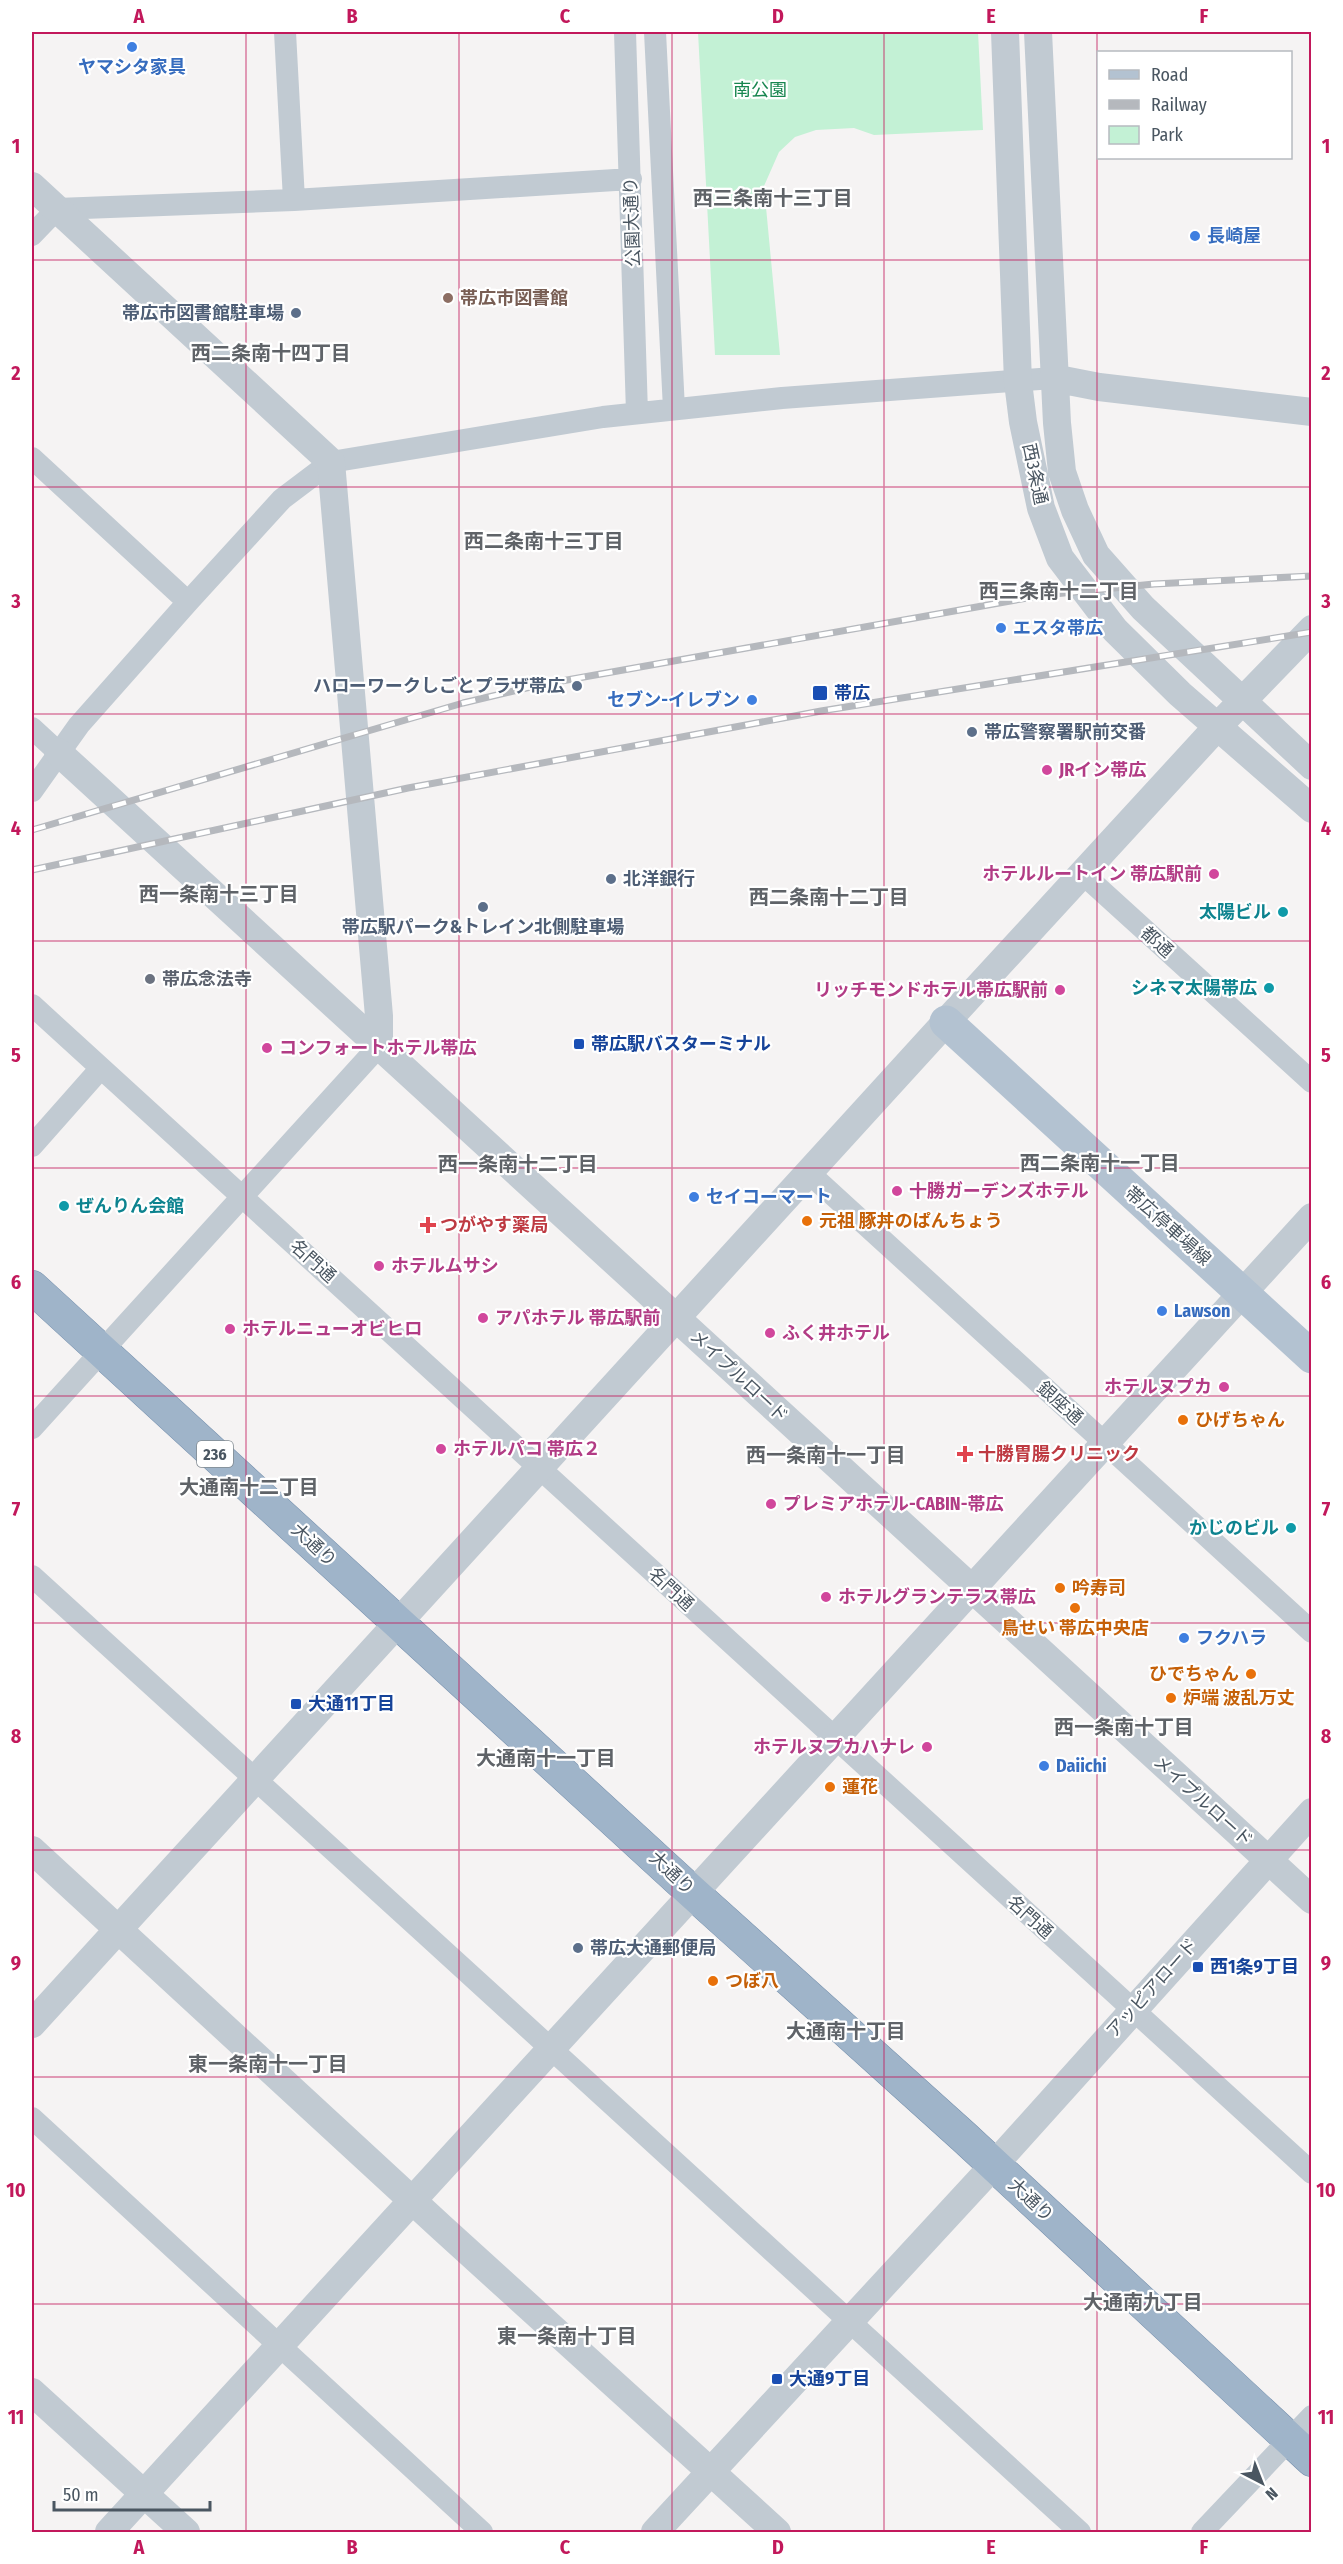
<svg xmlns="http://www.w3.org/2000/svg" width="1343" height="2564" viewBox="0 0 1343 2564" font-family="'Fira Sans Condensed','Noto Sans JP',sans-serif">
  <rect width="100%" height="100%" fill="#f5f3f3"/>
  <path fill="#c3f1d5" d="M698,32h280l5,98 -109,5 -20,-7 -38,2 -21,7 -16,15 -15,34 16,169h-65z"/>
  <g fill="none" stroke-linecap="round" stroke-linejoin="round">
    <defs>
      <path id="trunk" d="M32,1287l661,606 271,244 348,323"/>
    </defs>
    <use href="#trunk" stroke="#7690ad" stroke-width="34"/>
    <path stroke="#c1cad2" stroke-width="22" d="M285,32l9,168
      M625,32l12,381
      M655,32l19,377
      M32,235l25,-26 237,-9 337,-21
      M32,458l156,144
      M32,728l26,24
      M32,791l47,-66 109,-123 94,-103 49,-37 272,-45 179,-19 271,-20
      M1083,874l229,208
      M32,1005l1280,1168
      M32,1146l69,-78
      M810,1174l502,458
      M32,1428l347,-382
      M32,1576c349,319 701,635 1048,956
      M32,2118l450,414
      M1202,2532l110,-116"/>
    <path stroke="#c1cad2" stroke-width="28" d="M1005,32l13,350 5,40 18,86 19,50 55,72 65,64 132,115
      M1038,32l19,391 5,49 13,38 21,45 47,53 169,158
      M32,186l299,276 48,554v30
      M1053,378l46,9 213,25
      M58,752l1254,1148
      M32,1850l409,377 336,305
      M32,2024l914,-1002 272,-296 94,-97
      M32,2392l154,140
      M109,2532l1203,-1315
      M655,2532l339,-367 318,-353"/>
    <path stroke="#b3c2d1" stroke-width="33" d="M946,1022l366,335"/>
    <use href="#trunk" stroke="#9fb4c9" stroke-width="33"/>
    <defs>
      <path id="rail" d="M32,830l431,-127 76,-18 505,-90 110,-11 158,-8
        M32,870l376,-82 413,-77 491,-79"/>
    </defs>
    <use href="#rail" stroke="#b5b8bd" stroke-width="7"/>
    <use href="#rail" stroke="#fff" stroke-width="4.5" stroke-dasharray="14" stroke-linecap="butt"/>
  </g>
  <path fill="none" stroke="#c2185b" stroke-width="1.5" stroke-opacity="0.55" d="M246,32v2500M459,32v2500M672,32v2500M884,32v2500M1097,32v2500M32,260h1280M32,487h1280M32,714h1280M32,941h1280M32,1168h1280M32,1396h1280M32,1623h1280M32,1850h1280M32,2077h1280M32,2304h1280"/>
  <g fill="#3f7fe0" stroke="#fff" stroke-width="2">
    <circle cx="132" cy="47" r="6"/>
    <circle cx="1195" cy="236" r="6"/>
    <circle cx="1001" cy="628" r="6"/>
    <circle cx="752" cy="700" r="6"/>
    <circle cx="694" cy="1197" r="6"/>
    <circle cx="1162" cy="1311" r="6"/>
    <circle cx="1184" cy="1638" r="6"/>
    <circle cx="1044" cy="1766" r="6"/>
  </g>
  <circle fill="#8d6e63" stroke="#fff" stroke-width="2" cx="448" cy="298" r="6"/>
  <g fill="#5c6f8a" stroke="#fff" stroke-width="2">
    <circle cx="296" cy="313" r="6"/>
    <circle cx="577" cy="686" r="6"/>
    <circle cx="972" cy="732" r="6"/>
    <circle cx="611" cy="879" r="6"/>
    <circle cx="483" cy="907" r="6"/>
    <circle cx="578" cy="1948" r="6"/>
  </g>
  <g fill="#1a4fb4" stroke="#fff" stroke-width="2">
    <rect x="812" y="685" width="16" height="16" rx="3"/>
    <rect x="573" y="1038" width="12" height="12" rx="3"/>
    <rect x="290" y="1698" width="12" height="12" rx="3"/>
    <rect x="1192" y="1961" width="12" height="12" rx="3"/>
    <rect x="771" y="2373" width="12" height="12" rx="3"/>
  </g>
  <g fill="#d1479c" stroke="#fff" stroke-width="2">
    <circle cx="1047" cy="770" r="6"/>
    <circle cx="1214" cy="874" r="6"/>
    <circle cx="1060" cy="990" r="6"/>
    <circle cx="267" cy="1048" r="6"/>
    <circle cx="897" cy="1191" r="6"/>
    <circle cx="379" cy="1266" r="6"/>
    <circle cx="483" cy="1318" r="6"/>
    <circle cx="230" cy="1329" r="6"/>
    <circle cx="770" cy="1333" r="6"/>
    <circle cx="1224" cy="1387" r="6"/>
    <circle cx="441" cy="1449" r="6"/>
    <circle cx="771" cy="1504" r="6"/>
    <circle cx="826" cy="1597" r="6"/>
    <circle cx="927" cy="1747" r="6"/>
  </g>
  <g fill="#0f9aa8" stroke="#fff" stroke-width="2">
    <circle cx="1283" cy="912" r="6"/>
    <circle cx="1269" cy="988" r="6"/>
    <circle cx="64" cy="1206" r="6"/>
    <circle cx="1291" cy="1528" r="6"/>
  </g>
  <circle fill="#6b7280" stroke="#fff" stroke-width="2" cx="150" cy="979" r="6"/>
  <g fill="#e8710a" stroke="#fff" stroke-width="2">
    <circle cx="807" cy="1221" r="6"/>
    <circle cx="1183" cy="1420" r="6"/>
    <circle cx="1060" cy="1588" r="6"/>
    <circle cx="1075" cy="1608" r="6"/>
    <circle cx="1251" cy="1674" r="6"/>
    <circle cx="1171" cy="1698" r="6"/>
    <circle cx="830" cy="1787" r="6"/>
    <circle cx="713" cy="1981" r="6"/>
  </g>
  <g fill="#e0444e" stroke="#fff" stroke-width="2">
    <path d="M425 1216h6v6h6v6h-6v6h-6v-6h-6v-6h6z"/>
    <path d="M962 1445h6v6h6v6h-6v6h-6v-6h-6v-6h6z"/>
  </g>
  <g text-anchor="middle" stroke-width="4.5" stroke-linejoin="round" paint-order="stroke">
    <rect fill="#fff" stroke="#808990" stroke-width="1.5" x="197" y="1441" width="36" height="26" rx="4.5"/>
    <g font-size="16" font-weight="bold" fill="#4a5661">
      <text x="215" y="1460">236</text>
    </g>
    <g font-size="18" font-weight="bold" fill="#366cbe" stroke="#fff" text-anchor="start">
      <text x="132" y="73" text-anchor="middle">ヤマシタ家具</text>
      <text x="1207" y="242">長崎屋</text>
      <text x="1013" y="634">エスタ帯広</text>
      <text x="740" y="706" text-anchor="end">セブン-イレブン</text>
      <text x="706" y="1203">セイコーマート</text>
      <text x="1174" y="1317">Lawson</text>
      <text x="1196" y="1644">フクハラ</text>
      <text x="1056" y="1772">Daiichi</text>
    </g>
    <g font-size="18" fill="#17864f" stroke="#fff">
      <text x="760" y="96">南公園</text>
    </g>
    <g font-size="18" fill="#4a5661" stroke="#fff">
      <text transform="translate(632 222) rotate(-92)" y="6">公園大通り</text>
      <text transform="translate(1035 474) rotate(78)" y="6">西3条通</text>
      <text transform="translate(1157 942) rotate(42)" y="6">都通</text>
      <text transform="translate(1168 1226) rotate(42)" y="6">帯広停車場線</text>
      <text transform="translate(313 1261) rotate(42)" y="6">名門通</text>
      <text transform="translate(739 1376) rotate(43)" y="6">メイプルロード</text>
      <text transform="translate(1060 1403) rotate(42)" y="6">銀座通</text>
      <text transform="translate(314 1545) rotate(43)" y="6">大通り</text>
      <text transform="translate(671 1589) rotate(43)" y="6">名門通</text>
      <text transform="translate(1203 1801) rotate(42)" y="6">メイプルロード</text>
      <text transform="translate(672 1873) rotate(43)" y="6">大通り</text>
      <text transform="translate(1030 1917) rotate(42)" y="6">名門通</text>
      <text transform="translate(1152 1988) rotate(-48)" y="6">アッピアロード</text>
      <text transform="translate(1031 2200) rotate(43)" y="6">大通り</text>
    </g>
    <g font-size="18" font-weight="bold" fill="#785e54" stroke="#fff" text-anchor="start">
      <text x="460" y="304">帯広市図書館</text>
    </g>
    <g font-size="18" font-weight="bold" fill="#4e5e75" stroke="#fff" text-anchor="start">
      <text x="284" y="319" text-anchor="end">帯広市図書館駐車場</text>
      <text x="565" y="692" text-anchor="end">ハローワークしごとプラザ帯広</text>
      <text x="984" y="738">帯広警察署駅前交番</text>
      <text x="623" y="885">北洋銀行</text>
      <text x="483" y="933" text-anchor="middle">帯広駅パーク&amp;トレイン北側駐車場</text>
      <text x="590" y="1954">帯広大通郵便局</text>
    </g>
    <g font-size="18" font-weight="bold" fill="#164399" stroke="#fff" text-anchor="start">
      <text x="834" y="699">帯広</text>
      <text x="591" y="1050">帯広駅バスターミナル</text>
      <text x="308" y="1710">大通11丁目</text>
      <text x="1210" y="1973">西1条9丁目</text>
      <text x="789" y="2385">大通9丁目</text>
    </g>
    <g font-size="18" font-weight="bold" fill="#b23c85" stroke="#fff" text-anchor="start">
      <text x="1059" y="776">JRイン帯広</text>
      <text x="1202" y="880" text-anchor="end">ホテルルートイン 帯広駅前</text>
      <text x="1048" y="996" text-anchor="end">リッチモンドホテル帯広駅前</text>
      <text x="279" y="1054">コンフォートホテル帯広</text>
      <text x="909" y="1197">十勝ガーデンズホテル</text>
      <text x="391" y="1272">ホテルムサシ</text>
      <text x="495" y="1324">アパホテル 帯広駅前</text>
      <text x="242" y="1335">ホテルニューオビヒロ</text>
      <text x="782" y="1339">ふく井ホテル</text>
      <text x="1212" y="1393" text-anchor="end">ホテルヌプカ</text>
      <text x="453" y="1455">ホテルパコ 帯広２</text>
      <text x="783" y="1510">プレミアホテル-CABIN-帯広</text>
      <text x="838" y="1603">ホテルグランテラス帯広</text>
      <text x="915" y="1753" text-anchor="end">ホテルヌプカハナレ</text>
    </g>
    <g font-size="18" font-weight="bold" fill="#0d838f" stroke="#fff" text-anchor="end">
      <text x="1271" y="918">太陽ビル</text>
      <text x="1257" y="994">シネマ太陽帯広</text>
      <text x="76" y="1212" text-anchor="start">ぜんりん会館</text>
      <text x="1279" y="1534">かじのビル</text>
    </g>
    <g font-size="18" font-weight="bold" fill="#5b616d" stroke="#fff" text-anchor="start">
      <text x="162" y="985">帯広念法寺</text>
    </g>
    <g font-size="18" font-weight="bold" fill="#c56008" stroke="#fff" text-anchor="start">
      <text x="819" y="1227">元祖 豚丼のぱんちょう</text>
      <text x="1195" y="1426">ひげちゃん</text>
      <text x="1072" y="1594">吟寿司</text>
      <text x="1075" y="1634" text-anchor="middle">鳥せい 帯広中央店</text>
      <text x="1239" y="1680" text-anchor="end">ひでちゃん</text>
      <text x="1183" y="1704">炉端 波乱万丈</text>
      <text x="842" y="1793">蓮花</text>
      <text x="725" y="1987">つぼ八</text>
    </g>
    <g font-size="18" font-weight="bold" fill="#be3a42" stroke="#fff" text-anchor="start">
      <text x="440" y="1231">つがやす薬局</text>
      <text x="978" y="1460">十勝胃腸クリニック</text>
    </g>
    <g font-size="20" font-weight="bold" fill="#5f6368" stroke="#fff">
      <text x="773" y="205">西三条南十三丁目</text>
      <text x="271" y="360">西二条南十四丁目</text>
      <text x="544" y="548">西二条南十三丁目</text>
      <text x="1059" y="598">西三条南十二丁目</text>
      <text x="219" y="901">西一条南十三丁目</text>
      <text x="829" y="904">西二条南十二丁目</text>
      <text x="1100" y="1170">西二条南十一丁目</text>
      <text x="518" y="1171">西一条南十二丁目</text>
      <text x="826" y="1462">西一条南十一丁目</text>
      <text x="249" y="1494">大通南十二丁目</text>
      <text x="1124" y="1734">西一条南十丁目</text>
      <text x="546" y="1765">大通南十一丁目</text>
      <text x="846" y="2038">大通南十丁目</text>
      <text x="268" y="2071">東一条南十一丁目</text>
      <text x="1143" y="2309">大通南九丁目</text>
      <text x="567" y="2343">東一条南十丁目</text>
    </g>
  </g>
  <rect width="1343" height="2564" fill="none" stroke="#ffffff" stroke-width="66"/>
  <rect x="1097" y="51" width="195" height="108" fill="#ffffff" stroke="#b7bbc0" stroke-width="1.5"/>
  <rect x="1109" y="70" width="30" height="9" fill="#b3c2d1" stroke="#b7bbc0" stroke-width="1.5"/>
  <text x="1151" y="81" font-size="18" fill="#4a5661">Road</text>
  <rect x="1109" y="100" width="30" height="9" fill="#b5b8bd" stroke="#b7bbc0" stroke-width="1.5"/>
  <text x="1151" y="111" font-size="18" fill="#4a5661">Railway</text>
  <rect x="1109" y="126" width="30" height="18" fill="#c3f1d5" stroke="#b7bbc0" stroke-width="1.5"/>
  <text x="1151" y="141" font-size="18" fill="#4a5661">Park</text>
  <g transform="translate(1262 2483) rotate(138)" stroke="#ffffff" stroke-width="4.5" paint-order="stroke">
  <path d="M0-4.5L10 22L0 15L-10 22Z" fill="#4a5661"/>
  <text y="-9" font-size="16" font-weight="bold" text-anchor="middle" fill="#4a5661">N</text>
  </g>
  <path d="M54 2501v9h156v-9" fill="none" stroke="#4a5661" stroke-width="3"/>
  <text x="63" y="2501" font-size="18" fill="#4a5661" stroke="#ffffff" stroke-width="4.5" paint-order="stroke">50 m</text>
  <rect x="33" y="33" width="1277" height="2498" fill="none" stroke="#c2185b" stroke-width="2"/>
  <g font-size="20" text-anchor="middle" font-weight="bold" fill="#c2185b">
    <text x="139" y="23">A</text>
    <text x="352" y="23">B</text>
    <text x="565" y="23">C</text>
    <text x="778" y="23">D</text>
    <text x="991" y="23">E</text>
    <text x="1204" y="23">F</text>
    <text x="16" y="153">1</text>
    <text x="1326" y="153">1</text>
    <text x="16" y="380">2</text>
    <text x="1326" y="380">2</text>
    <text x="16" y="608">3</text>
    <text x="1326" y="608">3</text>
    <text x="16" y="835">4</text>
    <text x="1326" y="835">4</text>
    <text x="16" y="1062">5</text>
    <text x="1326" y="1062">5</text>
    <text x="16" y="1289">6</text>
    <text x="1326" y="1289">6</text>
    <text x="16" y="1516">7</text>
    <text x="1326" y="1516">7</text>
    <text x="16" y="1743">8</text>
    <text x="1326" y="1743">8</text>
    <text x="16" y="1970">9</text>
    <text x="1326" y="1970">9</text>
    <text x="16" y="2197">10</text>
    <text x="1326" y="2197">10</text>
    <text x="16" y="2424">11</text>
    <text x="1326" y="2424">11</text>
    <text x="139" y="2554">A</text>
    <text x="352" y="2554">B</text>
    <text x="565" y="2554">C</text>
    <text x="778" y="2554">D</text>
    <text x="991" y="2554">E</text>
    <text x="1204" y="2554">F</text>
  </g>
</svg>
